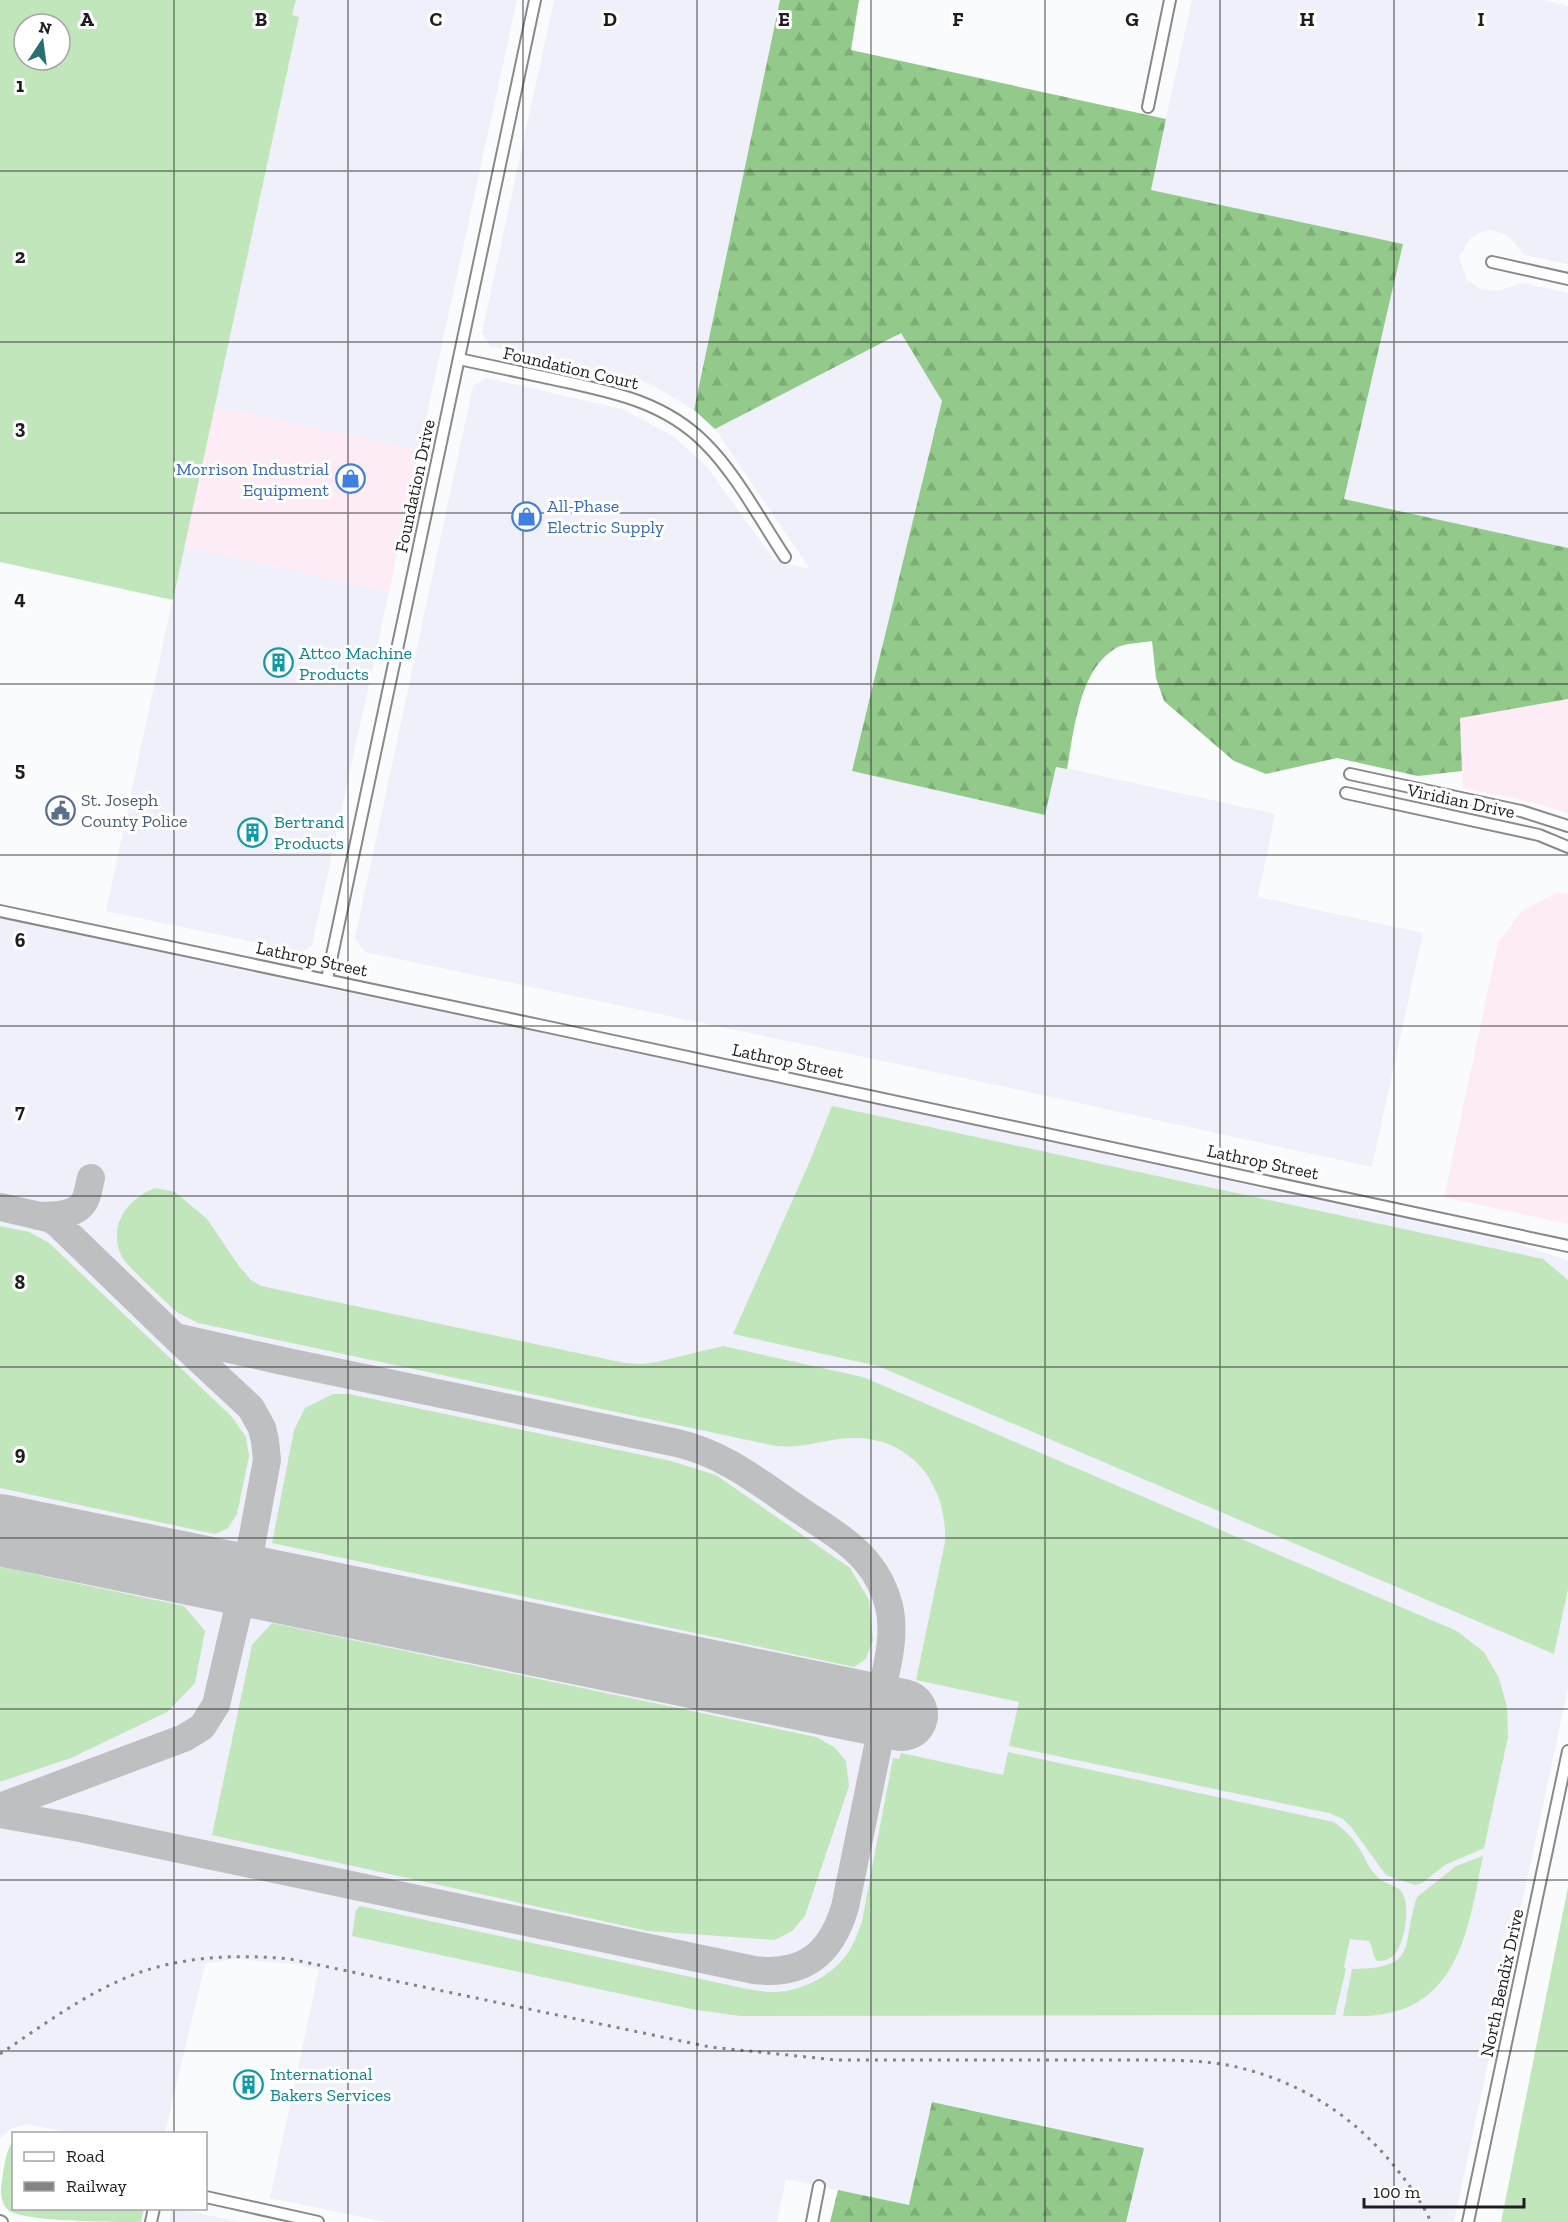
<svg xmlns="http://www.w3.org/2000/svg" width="1568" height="2222" viewBox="0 0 1568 2222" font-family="'Zilla Slab',serif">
  <defs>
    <pattern id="forest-firs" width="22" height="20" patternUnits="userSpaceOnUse" patternTransform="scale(1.5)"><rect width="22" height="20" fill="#93ca8b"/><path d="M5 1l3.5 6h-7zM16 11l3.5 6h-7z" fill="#7ead78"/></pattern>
  </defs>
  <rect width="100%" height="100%" fill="#fafbfd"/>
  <path fill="#fdebf6" d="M214,406l205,44 -30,142 -205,-46z
    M1568,699v114l-37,-11 -68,-14 -3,-70z
    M1556,893l12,1v330l-124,-27 54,-254 23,-31z"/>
  <path fill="#eff0fa" d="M296,0h221l-98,450 -205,-44 85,-388 -7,-2z
    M554,0h226l-86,410 -45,-27 -159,-37 -8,-14z
    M1192,0h352l24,6v258l-44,-9 -12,-15 -8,-6 -14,-4 -11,3 -10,7 -10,17 8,23 14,9 15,2 27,-8 45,10v255l-224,-49 59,-255 -253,-54z
    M902,333l40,68 -90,370 193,44 11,-49 219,48 -17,83 165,36 -51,234 -385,-84 -622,-131 -10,-14 118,-552 13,-8 136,31 51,27 34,31 68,94 35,8 -95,-140z
    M184,546l205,46 -77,354 -10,6 -196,-41z
    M0,917l325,71 354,73 831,181 58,18v428l-114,534h-328l17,-75 -211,-45 -23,104 -123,-27 -9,43h-391l-116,-24 49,-228 -25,-6 -60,-5 -29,5 -40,169h-90l-49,-9 -15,5 -11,10z
    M176,2209h3l61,13h-71l2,-9z"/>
  <path fill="#c1e6bc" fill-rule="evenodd" d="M0,0h296l-4,15 7,2 -126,583 -173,-38zM24,24h36v36h-36z
    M832,1106l711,153 25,21v309l-14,65 -676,-288 -145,-32 76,-171z
    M155,1188l20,4 32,27 32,47 12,14 10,6 364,77 17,1 15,-2 66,-16 140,31 594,254 27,21 15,26 8,29 1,30 -24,111 -39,17 -23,18 -7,2 -29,-10 -35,-48 -8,-8 -14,-6 -320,-67 10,-44 -103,-22 29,-138c3,-53 -30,-102 -87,-104 -28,-1 -54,11 -82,8l-578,-123c-7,-4 -15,-7 -21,-11 -8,-7 -52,-48 -55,-55 -15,-31 5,-58 33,-69z
    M0,1226l29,6 19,10 184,175 14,20 3,19 -12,58 -9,14 -13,6 -215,-46z
    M333,1394h16l322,67 45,14 134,93 19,32 4,40 -7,19 -12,8 -582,-124 22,-113 11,-22z
    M0,1567l184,39 21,25 -10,52 -28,29 -96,46 -71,24z
    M272,1623l544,114 18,10 12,14 3,25 -44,130 -13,15 -17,9 -127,-9 -436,-96 40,-190z
    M1008,1752l326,70c9,7 17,13 23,23 8,11 12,26 23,34 6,5 15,6 20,11 12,12 5,54 -6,65 -5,5 -11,6 -17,6 -5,-6 -4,-13 -8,-20l-19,-2 -6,28 2,2 -11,46 -595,1 -49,-7 -339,-73 4,-26 4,-4 387,83c8,1 16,3 24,3 31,1 68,-19 82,-48 4,-7 6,-15 9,-23l31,-163 6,1 2,-6 102,22z
    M1483,1856c-13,61 -20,141 -94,157 -15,4 -30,3 -46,3l9,-47c69,-1 48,-22 65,-72l39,-31z
    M1568,1887v335h-67z
    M13,2141l1,67 130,1 -3,13c-30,0 -111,0 -132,-11 -9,-8 -9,-20 -7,-30 2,-14 3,-28 11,-40z"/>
  <path fill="url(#forest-firs)" d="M780,0h79l-8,50 315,69 -15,71 252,54 -59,255 224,49v151l-108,19 2,53 -44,5 -81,-18 -71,16 -32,-13 -70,-60 -8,-23 -4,-37c-11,2 -27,2 -36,7 -37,21 -42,83 -49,121l-11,-2 -11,48 -193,-44 90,-370 -41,-68 -186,96 -21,-19z
    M932,2102l212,46 -18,74h-296l8,-32 71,15z"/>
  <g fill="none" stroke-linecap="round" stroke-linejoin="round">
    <path stroke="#bebfc1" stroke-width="28" d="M0,1207l48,11 9,5 118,114 117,26 385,80c48,11 84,41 124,68 22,15 48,30 65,50 11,13 19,29 23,45 8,34 -5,71 -12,104
      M38,1216c15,0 37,0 46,-14 4,-6 5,-17 7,-24
      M176,1338l75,70 11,20 3,13 2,19 -16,86 -8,13 -11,6 -31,7
      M0,1807l184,-69 18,-11 14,-22 23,-99 -10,-16 -28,-18
      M0,1814l80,14 674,142c50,6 77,-16 91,-63l40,-195"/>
    <path stroke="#bebfc1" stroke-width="72" d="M0,1530l902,185"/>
    <defs>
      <path id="minor" d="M1148,107l22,-107
        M1492,262l76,17
        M459,359c33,7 65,14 98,21 56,12 108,22 149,64 30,30 55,77 79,113
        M1350,774l171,37 47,15
        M1346,793l193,42 29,12
        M0,911c523,110 1046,222 1568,335
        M327,979l208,-979
        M206,2197l112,25
        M0,2221l2,1
        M151,2222l3,-14
        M812,2222l7,-36
        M1468,2222l100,-471"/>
    </defs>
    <use href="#minor" stroke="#89898b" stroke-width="14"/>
    <use href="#minor" stroke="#fff" stroke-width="10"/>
    <path stroke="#838385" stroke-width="3" stroke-dasharray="3 6" stroke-linecap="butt" d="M0,2054c43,-29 86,-61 135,-80 50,-18 102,-20 155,-15l420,88 126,13h332c25,1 50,2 73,8 60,15 109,46 149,93 15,18 31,39 41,61"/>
  </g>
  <path fill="none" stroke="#1e1e1f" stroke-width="1.5" stroke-opacity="0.55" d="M174,0v2134M348,0v2222M523,0v2222M697,0v2222M871,0v2222M1045,0v2222M1220,0v2222M1394,0v2222M0,171h1568M0,342h1568M0,513h1568M0,684h1568M0,855h1568M0,1026h1568M0,1196h1568M0,1367h1568M0,1538h1568M0,1709h1568M0,1880h1568M0,2051h1568M174,2208v14"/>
  <defs>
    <symbol id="shop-ring" viewBox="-11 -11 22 22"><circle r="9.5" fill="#fff" stroke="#3f7fe0" stroke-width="1.5"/><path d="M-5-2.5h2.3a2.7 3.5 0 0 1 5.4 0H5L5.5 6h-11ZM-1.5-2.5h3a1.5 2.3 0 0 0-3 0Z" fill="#3f7fe0"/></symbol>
    <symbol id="building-ring" viewBox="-11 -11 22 22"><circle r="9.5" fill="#fff" stroke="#0f9aa8" stroke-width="1.5"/><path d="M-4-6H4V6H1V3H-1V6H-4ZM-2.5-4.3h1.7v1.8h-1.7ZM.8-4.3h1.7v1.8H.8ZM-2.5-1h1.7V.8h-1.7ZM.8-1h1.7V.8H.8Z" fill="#0f9aa8"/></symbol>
    <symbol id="civic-ring" viewBox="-11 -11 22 22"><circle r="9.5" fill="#fff" stroke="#5c6f8a" stroke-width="1.5"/><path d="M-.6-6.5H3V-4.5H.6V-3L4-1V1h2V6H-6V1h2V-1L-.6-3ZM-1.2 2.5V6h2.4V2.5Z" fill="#5c6f8a"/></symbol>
  </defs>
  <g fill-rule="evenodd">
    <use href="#shop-ring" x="334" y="462" width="33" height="33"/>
    <use href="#shop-ring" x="510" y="500" width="33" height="33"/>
    <use href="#building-ring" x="262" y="646" width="33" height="33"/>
    <use href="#civic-ring" x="44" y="794" width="33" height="33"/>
    <use href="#building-ring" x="236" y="816" width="33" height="33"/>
    <use href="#building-ring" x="232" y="2068" width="33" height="33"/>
  </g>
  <g text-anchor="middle" stroke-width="6" stroke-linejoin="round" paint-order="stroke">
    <g font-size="18" fill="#1e1e1f" stroke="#fff">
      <text transform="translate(571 368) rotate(13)" y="6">Foundation Court</text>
      <text transform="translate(415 486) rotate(-78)" y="6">Foundation Drive</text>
      <text transform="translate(1461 801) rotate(12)" y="6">Viridian Drive</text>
      <text transform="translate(312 959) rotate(12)" y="6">Lathrop Street</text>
      <text transform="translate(788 1061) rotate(12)" y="6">Lathrop Street</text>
      <text transform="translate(1263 1162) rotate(12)" y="6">Lathrop Street</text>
      <text transform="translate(1502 1983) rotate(-78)" y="6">North Bendix Drive</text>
    </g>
    <g font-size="18" fill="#366cbe" stroke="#fff" text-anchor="end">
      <text x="329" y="475">Morrison Industrial<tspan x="329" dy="21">Equipment</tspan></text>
      <text x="547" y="512" text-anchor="start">All-Phase<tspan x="547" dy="21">Electric Supply</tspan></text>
    </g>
    <g font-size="18" fill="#0d838f" stroke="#fff" text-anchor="start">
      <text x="299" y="659">Attco Machine<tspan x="299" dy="21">Products</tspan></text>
      <text x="274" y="828">Bertrand<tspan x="274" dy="21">Products</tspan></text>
      <text x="270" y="2080">International<tspan x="270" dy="21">Bakers Services</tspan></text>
    </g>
    <g font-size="18" fill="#4e5e75" stroke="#fff" text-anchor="start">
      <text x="81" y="806">St. Joseph<tspan x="81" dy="21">County Police</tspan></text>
    </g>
  </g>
  <g font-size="20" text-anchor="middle" font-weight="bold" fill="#1e1e1f" stroke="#fff" stroke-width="6" stroke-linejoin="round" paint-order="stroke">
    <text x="87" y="26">A</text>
    <text x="261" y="26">B</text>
    <text x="436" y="26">C</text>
    <text x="610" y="26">D</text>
    <text x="784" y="26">E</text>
    <text x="958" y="26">F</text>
    <text x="1132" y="26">G</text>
    <text x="1307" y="26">H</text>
    <text x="1481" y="26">I</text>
    <text x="20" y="92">1</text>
    <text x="20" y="263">2</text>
    <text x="20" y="434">3</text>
    <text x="20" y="605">4</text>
    <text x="20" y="776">5</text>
    <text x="20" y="947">6</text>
    <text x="20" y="1118">7</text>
    <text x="20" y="1289">8</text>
    <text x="20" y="1460">9</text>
  </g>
  <rect x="12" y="2132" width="195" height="78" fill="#ffffff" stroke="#a5a5a5" stroke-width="1.5"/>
  <rect x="24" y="2152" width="30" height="9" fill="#ffffff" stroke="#a5a5a5" stroke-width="1.5"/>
  <text x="66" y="2162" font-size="18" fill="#1e1e1f">Road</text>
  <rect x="24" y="2182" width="30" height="9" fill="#838385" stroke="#a5a5a5" stroke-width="1.5"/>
  <text x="66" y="2192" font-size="18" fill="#1e1e1f">Railway</text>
  <g transform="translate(42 42) rotate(13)"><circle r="28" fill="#ffffff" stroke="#a5a5a5" stroke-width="1.5"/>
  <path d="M0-4.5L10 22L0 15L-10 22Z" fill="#256f75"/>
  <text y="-9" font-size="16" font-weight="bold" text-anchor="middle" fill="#1e1e1f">N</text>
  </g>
  <path d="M1364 2198v9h160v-9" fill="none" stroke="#1e1e1f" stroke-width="3"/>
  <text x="1373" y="2198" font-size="18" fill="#1e1e1f" stroke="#ffffff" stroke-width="4.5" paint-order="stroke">100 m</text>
</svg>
